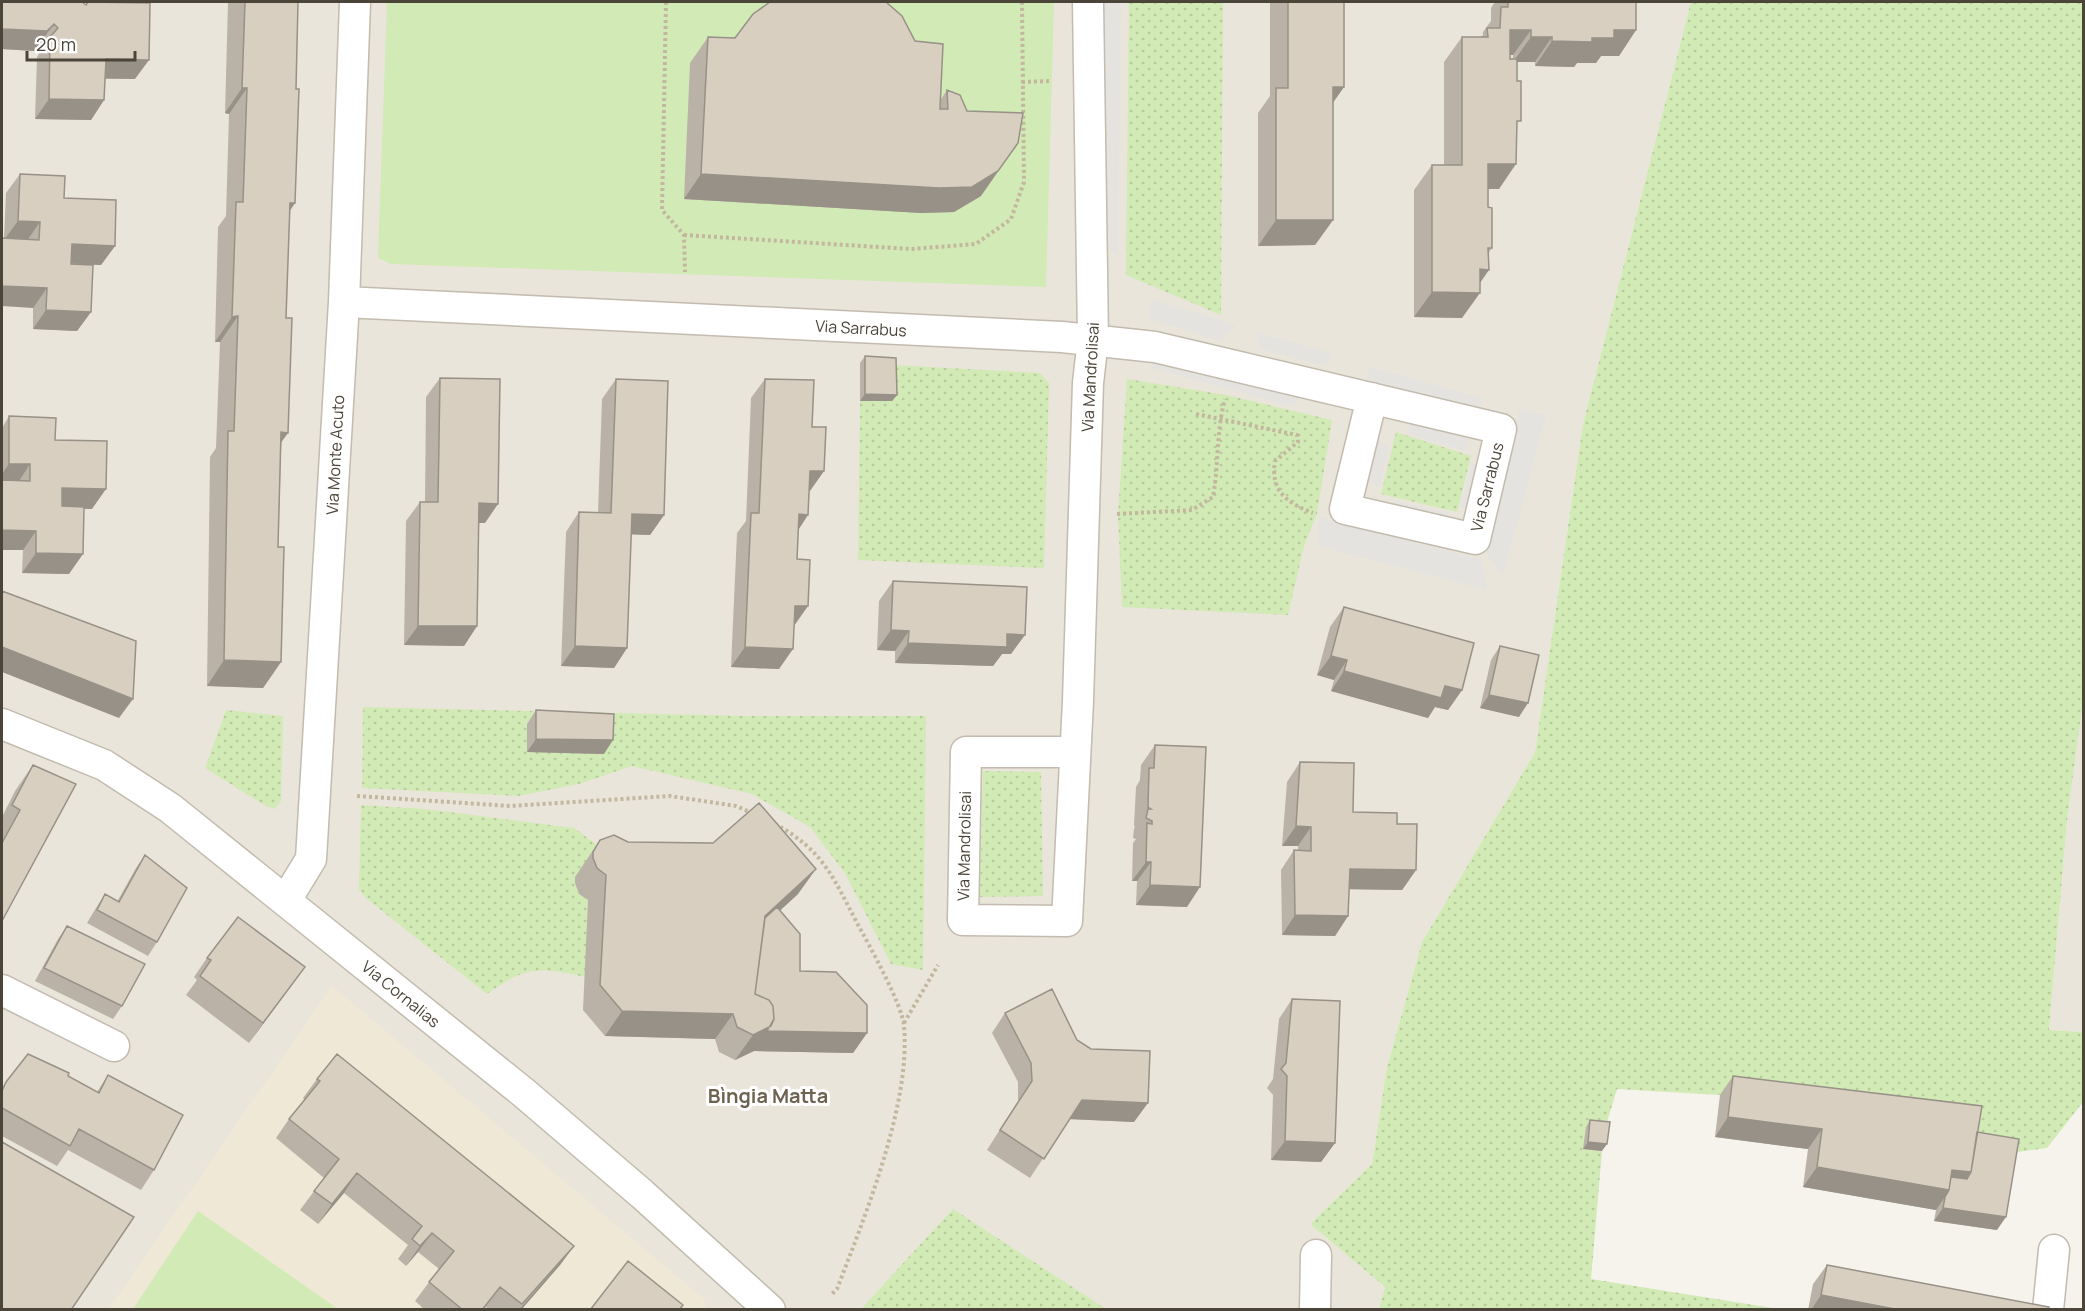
<svg xmlns="http://www.w3.org/2000/svg" width="2085" height="1311" viewBox="0 0 2085 1311" font-family="Manrope,sans-serif">
  <defs>
    <pattern id="green-dots" width="8" height="8" patternUnits="userSpaceOnUse" patternTransform="scale(1.5)"><rect width="8" height="8" fill="#d2eab5"/><path d="M2 2h.1M6 6h.1" fill="none" stroke="#b6ca9c" stroke-width="1.8" stroke-linecap="round"/></pattern>
  </defs>
  <rect width="100%" height="100%" fill="#f6f3ec"/>
  <path fill="#eae5da" d="M2,2h1689l-108,422 -48,328 -113,190 -35,125 -15,97 -62,60 75,63 -6,22 -1377,1z
    M2083,692v340l-34,-2 18,-209z"/>
  <path fill="#efe8d6" d="M332,986l372,313 2,10 -598,1z"/>
  <path fill="url(#green-dots)" d="M1129,2h94l-2,313 -95,-40z
    M1691,2h392l1,690 -17,129 -18,209 34,2v70l-36,46 -37,5 -290,-58 -103,-6 -12,40 -22,20 19,2 -11,128 188,30h-400l6,-22 -75,-63 62,-60 15,-97 35,-125 113,-190 48,-328z
    M892,365l148,8 9,10 -5,185 -186,-8 2,-159h32z
    M1127,379l99,16 106,25 -15,94 -13,32 -16,69 -166,-8 -4,-93z
    M1396,432l75,24 -14,56 -76,-18z
    M363,707l386,9h177l-3,254 -32,-6 -46,-91 -35,-46 -58,-33 -120,-28 -53,18 -61,12 -156,-8z
    M226,710l57,6 -2,85 -6,8 -11,-4 -59,-37z
    M983,771l58,1 2,124 -63,1z
    M361,805l64,4 149,19 53,39 -40,-5 -12,15 2,13 11,10 -3,77c-45,-10 -60,-11 -98,17l-120,-95 -8,-9z
    M953,1209l153,100h-245z"/>
  <path fill="#d2eab5" d="M387,2h667l-8,285 -655,-23 -13,-6z
    M198,1211l140,98h-205z"/>
  <path fill="#e5e3e0" d="M1103,2h18l-3,253 -13,-8z
    M1151,299l85,26 -15,16 -72,-22z
    M1256,332l75,21 -5,13 -66,-17z
    M1151,355l148,39 -5,13 -142,-39z
    M1370,367l112,31 -4,14 -112,-33z
    M1520,408l26,8 -43,160 -21,-28z
    M1411,417l60,18 -6,16 -57,-17z
    M1371,436l18,11 -9,41 -17,-10z
    M1472,463l13,3 -11,45 -13,-4z
    M1395,501l53,12 -3,12 -54,-10z
    M1319,517l163,43 5,30 -169,-44z"/>
  <g fill="none" stroke-linecap="round" stroke-linejoin="round">
    <defs>
      <path id="minor" d="M344,302l718,35 93,10 346,82 -26,110 -130,-30 27,-111
        M2,724l102,41 66,43 354,285 118,101 128,116
        M1075,752h-109l-3,168 104,1 11,-220 10,-318 5,-44 -5,-337
        M286,900l25,-41 33,-557 11,-300
        M2,990l112,56
        M1315,1310l1,-55
        M2048,1310l6,-60"/>
    </defs>
    <use href="#minor" stroke="#c2bbae" stroke-width="33"/>
    <path stroke="#c4b79f" stroke-width="4" stroke-dasharray="3 3" stroke-linecap="butt" d="M666,2l-4,208 22,25 1,37
      M1022,82l30,-1
      M684,235l227,14 65,-5 35,-25 13,-37 -2,-180
      M1196,414l101,21 1,7 -23,19c-5,30 12,42 38,52
      M1117,514l75,-4 21,-13c6,-33 3,-66 12,-98
      M357,796l153,10 160,-10 66,10 16,7
      M775,824c48,26 58,53 82,99 12,22 45,81 47,103 7,78 -39,190 -67,263l-6,6
      M904,1023l34,-58"/>
    <use href="#minor" stroke="#fff" stroke-width="30"/>
  </g>
  <path fill="#bab2a6" fill-rule="evenodd" d="M82,2l53,77h-30l-1,21 -13,20 -56,-1 2,-62 6,-10 -3,-3 -6,7 -32,-2z
    M228,2h70l-2,87 -1,114 -6,9 -11,335 3,115 -18,26 -56,-2 3,-229 6,-9 4,-106h-5l3,-115 8,-11 3,-102 -4,-1z
    M1270,2h74v85l-11,16v117l-18,25 -57,1v-133l12,-17z
    M1495,2h141v28l-17,26h-18l-5,7h-19l-3,4 -39,-1v-4h-18v65l-18,62h-11v18l4,41 -4,6 -8,29 -18,35 -48,-1v-127l18,-25h12v-103l18,-25h19l2,-2v-3l8,-11v-13zM1510,55h3v4h-3z
    M708,37l232,64 7,-11 34,106 -27,16 -33,1 -237,-14 6,-136z
    M20,174l44,24 51,48 -14,19 -30,-1 20,48 -14,19 -44,-2v-21l-29,-69 2,-46z
    M865,356l32,39 -5,6h-32v-38z
    M440,378l45,145h-6l-2,103 -13,20 -60,-1 2,-124 14,-19h5l1,-105z
    M616,379l48,136 -14,20 -19,-1 -4,114 -13,20 -53,-2 5,-134 13,-20 19,1 4,-114z
    M765,379l47,48 12,44 -15,20 -11,39 -4,96 -15,43 -48,-2 6,-134 9,-12 5,-123z
    M9,416l46,24 37,69h-8l-15,65 -47,-1 1,-23h-21v-122z
    M893,581l118,73h-9l-9,12 -98,-3v-12l-18,-1 2,-49z
    M1344,607l118,83 -14,20 -13,-3 -7,11 -97,-27 3,-11 -17,-5 13,-48z
    M1500,646l19,71 -39,-9 11,-48z
    M536,710l68,44 -77,-2v-28z
    M1155,745l32,162 -51,-2 1,-24h-5l1,-38 3,-4 -3,-1 1,-9 1,-2 -1,-1 2,-39 4,-7 1,-15z
    M1300,762l53,50 44,12 19,46 -14,20 -53,-1 -1,27 -13,20 -53,-1 -1,-65 13,-20h4v-4h-16l5,-64z
    M33,765l-31,156v-104l13,-26z
    M600,840l28,2 170,52 -18,16 20,61 67,62 -14,20 -99,-2 -19,9 -16,-8 -4,-13 -110,-3 -22,-26 5,-110 -9,-6 -4,-11v-6z
    M145,855l12,87 -9,14 -61,-33 9,-15 9,-14 12,8 19,-34z
    M67,926l55,80 -9,13 -78,-38 23,-42z
    M207,958l84,28 -42,57 -63,-48 11,-15 -3,-3z
    M1292,999l43,144 -14,19 -50,-2 2,-65 -6,-7 6,-9 6,-60z
    M1005,1013l129,109 -65,-3 -39,59 -43,-28 31,-49v-19l-26,-49z
    M108,1075l46,95 -13,20 -73,-40 -11,16 -55,-30v-47l4,-7 62,-6 29,16z
    M1733,1076l244,56 20,98 -63,-9 2,-11 -133,-23 5,-38 -93,-12 5,-42z
    M317,1079l257,167 -14,19 -39,45h-31l-4,-3 -2,3h-59l-10,-9 24,-32 -21,-17 -12,14 -8,-7 10,-14 -64,-52 -26,31 -18,-14 24,-32 -48,-40 13,-19 16,-19 -2,-2z
    M1590,1120l12,31 -19,-2 3,-22z
    M1827,1265l221,45h-240l5,-26z"/>
  <path fill="#979187" d="M54,24l-20,27 -32,-2v-20z
    M1510,30h21l-18,25h-21z
    M1614,30h22l-17,26h-18l-5,7h-19l-3,4 -39,-1 17,-25 40,-3z
    M1531,37h21l-17,25h-22z
    M106,59l43,1 -14,19 -43,-1z
    M1333,87h11l-18,25z
    M242,88h5l-18,26 -4,-1z
    M49,99l55,1 -13,20 -56,-1z
    M1018,143l-37,53 -27,16 -33,1 -237,-14 17,-25z
    M1488,164h28l-17,25h-29z
    M290,203h5l-17,25z
    M1276,220h57l-18,25 -57,1z
    M18,221l22,1 -14,20 -22,-2z
    M72,244l43,2 -14,19 -42,-2z
    M1480,269l9,1 -16,23h7l-18,25 -48,-1 18,-25z
    M2,286l45,2 -14,20 -31,-2z
    M46,310l45,2 -14,19 -44,-2z
    M238,316l-18,26h-5l17,-25z
    M865,394l32,1 -5,6h-32z
    M281,432l7,1 -18,25z
    M9,464h21l-13,20 -15,-1v-9z
    M810,471h14l-14,20 -14,-1z
    M62,488l44,1 -14,20 -44,-1z
    M479,503l19,1 -13,19h-20z
    M632,514l32,1 -14,20 -32,-1z
    M799,514l9,1 -13,20z
    M2,530l34,1 -13,19h-21z
    M36,553l47,1 -14,20 -47,-1z
    M795,606h13l-14,20z
    M418,626h59l-13,20 -60,-1z
    M891,630l18,1 -14,20 -18,-1z
    M1007,634l18,1 -14,19h-9l-9,12 -98,-3 13,-20z
    M575,646l52,2 -13,20 -53,-2z
    M2,647l131,52 -14,19 -117,-46z
    M745,647l48,2 -14,20 -48,-2z
    M1331,656l16,4 -13,20 -17,-5z
    M224,660l57,2 -18,26 -56,-2z
    M1344,671l101,15 17,4 -14,20 -13,-3 -7,11 -97,-27z
    M1489,695l39,8 -9,14 -39,-9z
    M536,739l77,1 -9,14 -77,-2z
    M1296,826l15,1 -13,19h-16z
    M1146,862h5l-14,19h-5z
    M816,869l-18,25 -38,35 5,-13z
    M1350,869l66,1 -14,20 -66,-1z
    M1150,885l50,2 -13,20 -51,-2z
    M1295,915l53,1 -13,20 -53,-1z
    M305,967l-56,76 14,-20z
    M622,1011l111,3 -18,25 -110,-3z
    M771,1026l96,7 -14,20 -99,-2 -19,9 18,-25z
    M1082,1100l66,3 -14,19 -66,-3z
    M1728,1117l94,12 -14,20 -93,-12z
    M1285,1141l50,2 -14,19 -50,-2z
    M1588,1142l19,2 -5,7 -19,-2z
    M1817,1167l135,3 19,2 -14,20 -8,-1 -13,19 -133,-23z
    M357,1173l-13,20 -26,31 14,-20z
    M1943,1208l63,9 -9,13 -63,-9z
    M432,1233l-14,19 -12,14 14,-20z
    M574,1246l-14,19 -39,45h-2z
    M1821,1295l79,15h-89z"/>
  <path fill="#d8cfc1" stroke="#979187" stroke-width="1.5" d="M2,2h80l4,3 2,-3 62,1 -1,57 -43,-1 -2,41 -55,-1 1,-62 8,-9 -4,-4 -7,7 -45,-2z
    M245,2h53l-2,87h3l-4,114h-5l-4,115h6l-4,115 -7,-1 -3,115h6l-3,115 -57,-2 4,-229h6l4,-115 -6,1 4,-115h7l4,-114h-5z
    M770,2h116l16,14 13,25 28,3 -3,65h8l-1,-19 13,5 7,16 56,2 -5,30 -20,28 -26,16 -33,1 -238,-14 7,-137 27,1 18,-24z
    M1288,2h56v85h-11v133h-57v-132h12z
    M1508,2h128v28h-22v8h-22v4l-40,-1v-4h-21v-7h-21v29h7v22h4v40h-4l-1,43h-28v43l4,1v40h-4l1,22 -9,-1v24l-48,-1v-127h30v-128h26l-1,-9h13l1,-21h7z
    M20,174l45,2 -1,22 52,2 -1,46 -43,-2 -1,20 22,1 -2,47 -45,-2 1,-22 -45,-2v-48l37,2 1,-18 -22,-1z
    M865,356l31,2 1,37 -32,-1z
    M440,378l60,1 -2,125 -19,-1 -2,123h-59l2,-124h18z
    M616,379l52,2 -4,134 -32,-1 -5,134 -52,-2 4,-134 32,1z
    M765,379l49,1 -2,47h14l-2,44h-14l-2,44 -9,-1 -2,45 13,1 -2,46h-13l-2,43 -48,-2 6,-134h8z
    M9,416l47,2 -1,22 52,1 -1,48 -44,-1v18l22,1 -1,47 -47,-1v-22l-34,-1v-50l28,1v-17h-21z
    M893,581l134,6 -2,48 -18,-1v13l-99,-4 1,-12 -18,-1z
    M2,591l134,50 -3,58 -131,-52z
    M1344,607l130,36 -12,47 -17,-4 -4,12 -97,-27 3,-11 -16,-4z
    M1500,646l39,9 -11,48 -39,-8z
    M536,710l78,4 -1,26 -77,-1z
    M1155,745l51,2 -6,140 -50,-2 1,-23h-5l1,-39 5,1v-3l-6,-3 2,-9h3l-3,-2 1,-39h5z
    M1300,762l54,1 -1,49 44,1v11h20l-1,46 -66,-1 -2,47 -53,-1 -1,-65 17,1v-24l-15,-1z
    M33,765l43,19 -74,137v-78l18,-33 -8,-5z
    M759,803l57,66 -51,47 -10,78 14,6 4,6 1,13 -3,7 -18,9 -16,-8 -4,-13 -111,-3 -22,-26 6,-110 -9,-7 -4,-10v-6l7,-12 14,-5 14,7 85,1z
    M145,855l42,33 -30,54 -60,-32 8,-16 14,8z
    M777,907l23,27v37l36,1 31,33v28l-100,-2 7,-12 -1,-13 -4,-6 -14,-6 10,-76z
    M238,917l67,50 -42,56 -63,-47 11,-16 -4,-2z
    M67,926l78,38 -23,42 -78,-38z
    M1052,989l25,51 14,9 59,2 -2,52 -66,-3 -38,59 -44,-29 32,-49 -1,-18 -26,-50z
    M1292,999l48,2 -5,142 -50,-2 2,-65 -6,-7 5,-6z
    M28,1054l41,19 -1,3 31,17 9,-18 75,40 -29,55 -75,-41 -9,17 -68,-38v-17l4,-9z
    M337,1054l237,192 -52,58 -22,-17 -18,23h-19l-34,-28 25,-31 -22,-18 -12,13 -8,-7 10,-13 -65,-53 -25,31 -18,-13 25,-32 -50,-40 31,-38 -3,-2z
    M1733,1076l249,30 -11,66 -19,-2 -3,20 -132,-23 5,-38 -94,-12z
    M1590,1120l20,2 -3,22 -19,-2z
    M1977,1132l42,7 -13,78 -63,-9 2,-11 4,-7 2,-13 16,2 4,-7z
    M2,1142l132,75 -63,93h-69z
    M628,1261l55,44 -4,5h-89z
    M1827,1265l222,42 -1,3h-148l-79,-15z"/>
  <g text-anchor="middle" stroke-width="6" stroke-linejoin="round" paint-order="stroke">
    <g font-size="16" fill="#4b4439" stroke="#fff">
      <text transform="translate(861 328) rotate(3)" y="6">Via Sarrabus</text>
      <text transform="translate(1090 377) rotate(-87)" y="6">Via Mandrolisai</text>
      <text transform="translate(335 455) rotate(-87)" y="6">Via Monte Acuto</text>
      <text transform="translate(1487 487) rotate(-76)" y="6">Via Sarrabus</text>
      <text transform="translate(964 846) rotate(-89)" y="6">Via Mandrolisai</text>
      <text transform="translate(401 994) rotate(39)" y="6">Via Cornalias</text>
    </g>
    <g font-size="20" font-weight="bold" fill="#6e6250" stroke="#fff">
      <text x="768" y="1103">Bìngia Matta</text>
    </g>
  </g>
  <rect width="2085" height="1311" fill="none" stroke="#4b4439" stroke-width="6"/>
  <path d="M27 51v9h108v-9" fill="none" stroke="#4b4439" stroke-width="3"/>
  <text x="36" y="51" font-size="18" fill="#4b4439" stroke="#ffffff" stroke-width="4.5" paint-order="stroke">20 m</text>
</svg>
